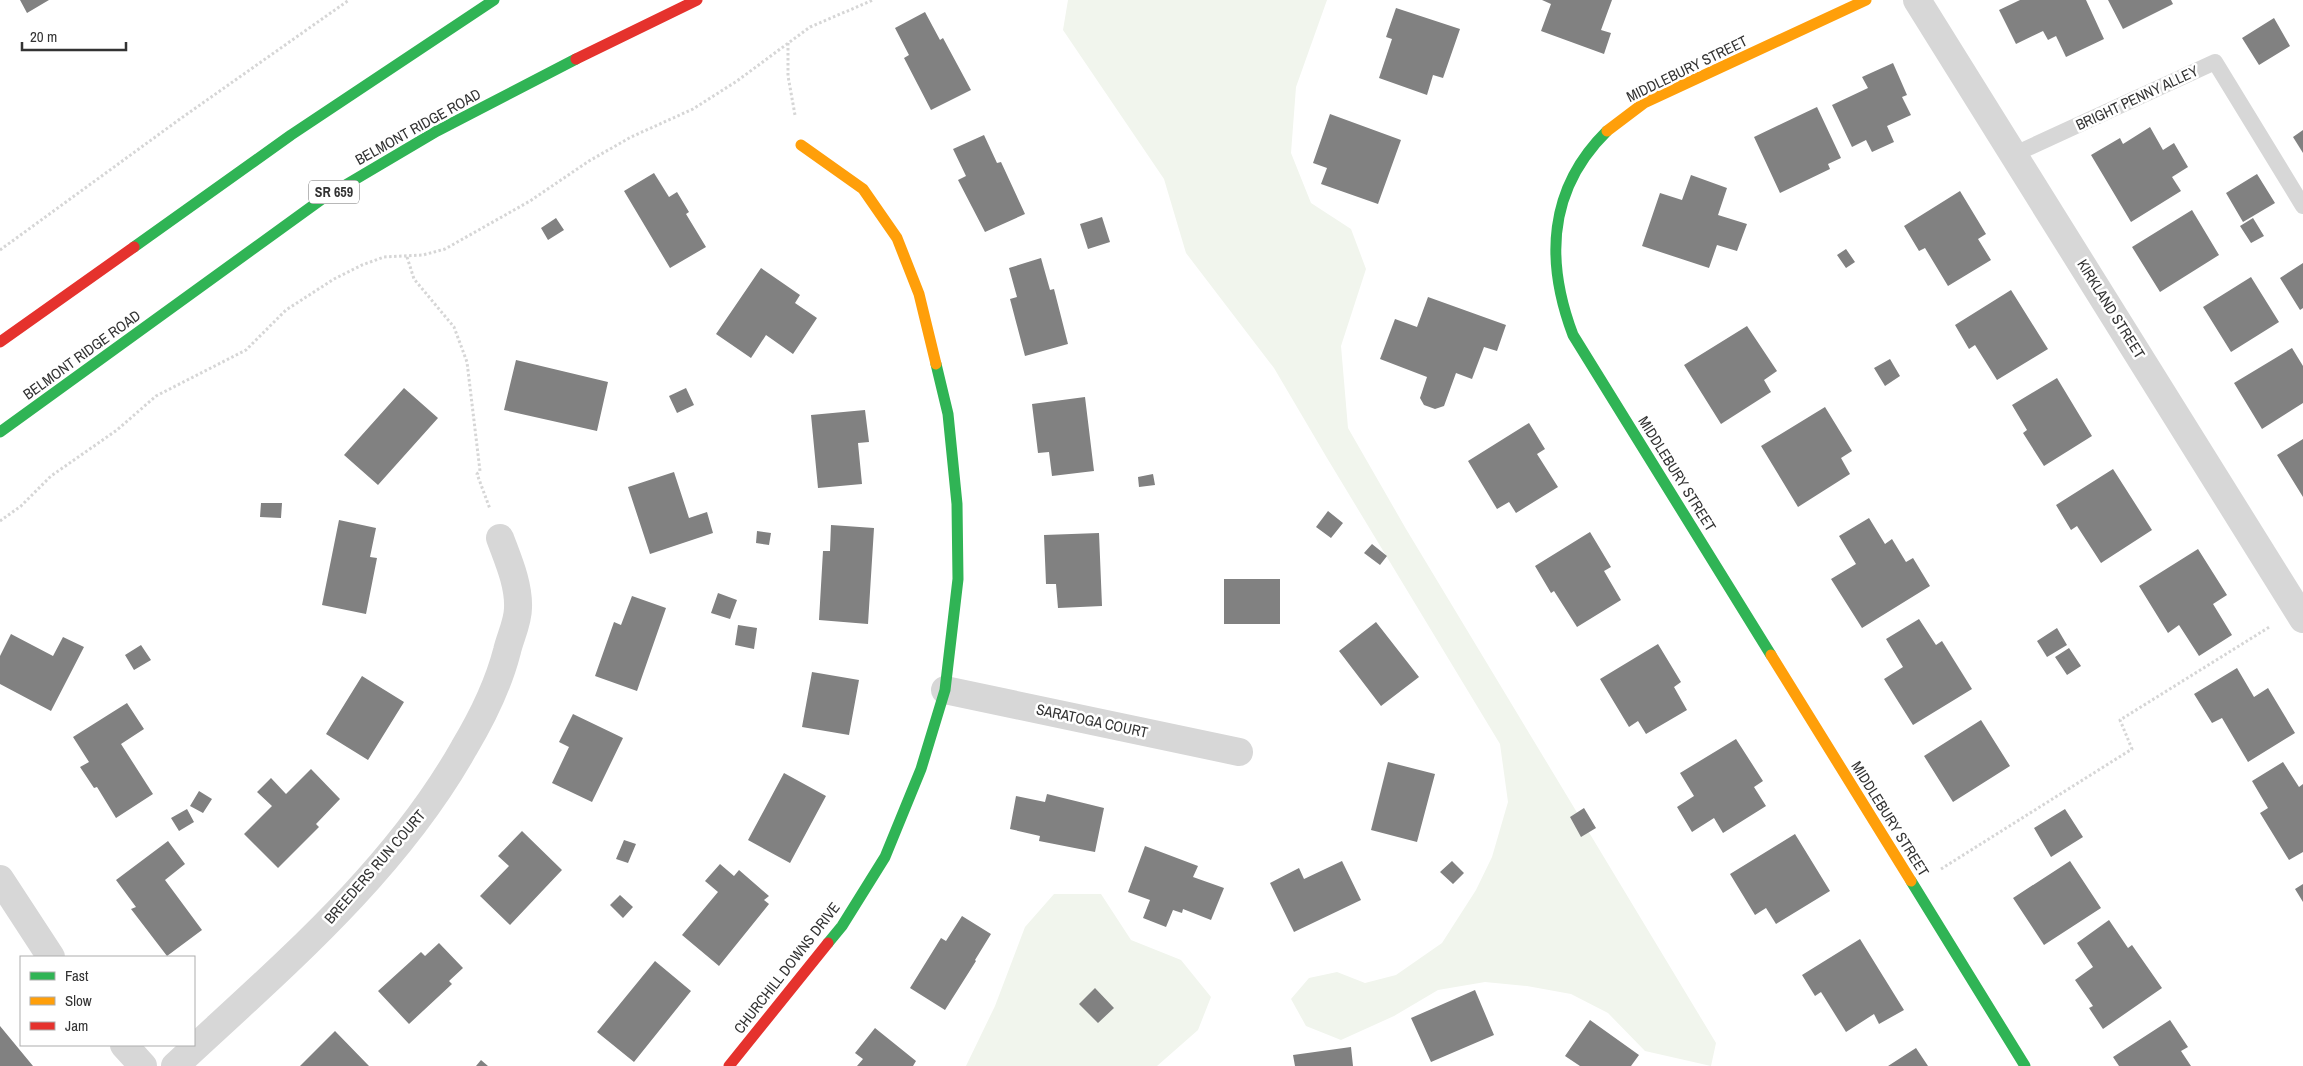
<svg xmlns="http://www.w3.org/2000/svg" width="2303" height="1066" viewBox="0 0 2303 1066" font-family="'Archivo Narrow',sans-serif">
  <rect width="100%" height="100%" fill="#fff"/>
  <path fill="#f1f5ed" d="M1068,0h259l-31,87 -5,66 20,50 40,26 15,40 -25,77 7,82 58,101 310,514 -5,23 -66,-15 -37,-38 -37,-19 -44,-8 -42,-4 -47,8 -44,26 -53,24 -35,-14 -15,-27 18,-21 28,-6 28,11 31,-8 46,-32 34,-53 16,-33 16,-55 -8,-58 -173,-286 -53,-90 -88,-115 -22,-74 -101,-149z
    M1054,894h47l30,46 50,20 30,37 -13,33 -41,36h-191l29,-60 30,-79z"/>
  <path fill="#818181" d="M20,0h29l-22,13z
    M1542,0h70l-11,30 10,3 -7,21 -63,-23 10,-27z
    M2020,0h66l18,39 -38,18 -10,-21 -8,4 -5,-9 -27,13 -17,-34z
    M2108,0h63l2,4 -50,25z
    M1396,8l64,21 -17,49 -10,-3 -6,20 -48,-17 13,-39 -6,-2z
    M925,12l15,28 3,-2 28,52 -40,20 -27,-52 5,-3 -14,-27z
    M2274,18l16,28 -31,19 -17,-27z
    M1893,63l14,32 -5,2 9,18 -24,11 7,16 -22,10 -6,-12 -14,7 -20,-42 36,-17 -6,-11z
    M1817,107l24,51 -13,6 2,5 -50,24 -26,-56z
    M1330,114l71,26 -23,64 -57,-20 6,-16 -14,-5z
    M2150,127l13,23 11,-7 14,24 -16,10 9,14 -50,31 -40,-67 29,-17 3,6z
    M2303,130v23l-10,-16z
    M984,135l13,28 4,-1 24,52 -40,18 -27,-52 8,-4 -13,-27z
    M654,173l15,24 8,-5 12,20 -3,2 20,33 -36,21 -46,-77z
    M2257,174l18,29 -32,19 -17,-29z
    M1691,175l36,13 -9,27 29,9 -10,27 -20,-6 -8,23 -67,-22 18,-53 22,7z
    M1960,191l26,43 -8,5 13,21 -43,26 -23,-38 -6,3 -15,-25z
    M2192,210l27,45 -59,37 -28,-45z
    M1102,217l8,25 -22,7 -8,-25z
    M556,218l8,12 -16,10 -7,-12z
    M2253,218l11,18 -13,7 -11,-17z
    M1846,249l9,13 -9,6 -9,-13z
    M1041,258l9,32 4,-1 14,55 -43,12 -15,-57 7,-2 -8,-29z
    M2303,263v45l-3,2 -20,-32z
    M761,268l39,27 -5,8 22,15 -24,36 -27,-19 -15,23 -35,-24z
    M2251,277l28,45 -48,30 -28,-45z
    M2011,290l37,59 -51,31 -22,-35 -6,4 -14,-24z
    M1428,297l78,28 -9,26 -13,-4 -12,32 -16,-6 -12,33 -9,3 -11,-4 -4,-7 7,-21 -47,-18 15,-40 22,8z
    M1747,326l30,45 -13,9 7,12 -50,32 -37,-59z
    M2292,348l11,18v37l-41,26 -28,-46z
    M1890,359l10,17 -15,10 -11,-18z
    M516,360l92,22 -11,49 -93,-21z
    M2057,378l35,58 -48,30 -21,-33 4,-3 -15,-25z
    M404,388l34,30 -60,67 -34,-30z
    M686,388l8,17 -17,8 -8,-17z
    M1085,397l9,74 -42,5 -3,-24 -11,1 -6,-49z
    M1825,407l27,44 -11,7 9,16 -52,33 -37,-61z
    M865,410l4,32 -11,1 4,41 -44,4 -7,-73z
    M1529,423l16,26 -8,5 21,33 -42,26 -7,-11 -12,7 -29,-48z
    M2303,439v58l-26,-42z
    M2113,469l39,61 -51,33 -24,-37 -6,4 -15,-25z
    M674,472l15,46 18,-6 6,21 -63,21 -22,-67z
    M1153,474l2,11 -16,2 -1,-10z
    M261,503h21l-1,15 -21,-1z
    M1328,511l15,12 -12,15 -15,-11z
    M1869,518l16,26 7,-5 14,23 7,-4 17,28 -68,42 -31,-49 25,-15 -17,-28z
    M339,520l37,8 -6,29 7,1 -11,56 -44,-9z
    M831,525l43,3 -6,96 -49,-4 4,-69h7z
    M757,531l14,2 -2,12 -13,-2z
    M1590,532l21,35 -7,4 17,29 -44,27 -23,-36 -3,2 -16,-27z
    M1099,533l3,73 -44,2 -2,-24h-10l-2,-49z
    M1372,544l15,12 -7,9 -16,-12z
    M2198,549l29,46 -14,9 19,31 -33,21 -20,-31 -11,8 -29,-47z
    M1224,579h56v45h-56z
    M718,593l19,7 -7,19 -19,-6z
    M632,596l34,12 -29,83 -42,-15 19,-54 7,3z
    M1919,619l17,26 6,-4 30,48 -59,36 -29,-46 19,-12 -17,-28z
    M1376,622l43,55 -38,29 -42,-55z
    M738,625l19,3 -3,21 -19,-4z
    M2057,628l10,17 -20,12 -10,-16z
    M11,634l42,22 10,-19 21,10 -33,64 -51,-27v-28z
    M1658,644l23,38 -7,5 13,23 -41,24 -8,-13 -9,6 -29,-48z
    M141,645l10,15 -17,10 -9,-15z
    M2069,648l12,18 -14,9 -12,-18z
    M2237,668l17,29 14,-9 27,45 -47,29 -26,-44 -10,5 -18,-29z
    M812,672l47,8 -10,55 -47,-8z
    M362,676l42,26 -36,58 -42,-26z
    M127,703l17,26 -23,15 32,50 -37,24 -19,-31 -3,1 -14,-21 9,-5 -16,-25z
    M573,714l50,24 -31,64 -40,-19 17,-36 -10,-5z
    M1981,720l29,46 -57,36 -29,-46z
    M1736,739l27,42 -9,6 12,19 -43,27 -9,-15 -22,14 -15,-25 17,-11 -14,-23z
    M1388,762l47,12 -18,68 -46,-12z
    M2283,762l16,25 4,-3v68l-14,8 -29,-47 8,-5 -16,-27z
    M311,769l29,30 -24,25 3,3 -41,41 -34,-34 28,-28 -15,-14 14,-14 15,16z
    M784,773l42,23 -36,67 -42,-23z
    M199,791l13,8 -9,14 -13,-7z
    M1047,794l57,14 -9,44 -56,-11 1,-5 -30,-7 6,-33 29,6z
    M1584,808l12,20 -15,9 -11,-20z
    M187,809l7,13 -15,9 -8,-13z
    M2065,809l18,28 -32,20 -17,-29z
    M522,831l40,39 -52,55 -30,-29 29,-30 -11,-10z
    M1795,834l35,57 -54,33 -10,-16 -11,7 -25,-41z
    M624,840l12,4 -8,19 -12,-4z
    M168,841l17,23 -20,16 37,50 -35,26 -36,-47 5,-2 -20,-27z
    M1145,846l53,20 -5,11 31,11 -13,32 -28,-11 -1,4 -9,-3 -7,17 -23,-9 7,-18 -22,-8z
    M1342,861l19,39 -67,32 -24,-49 29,-15 5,11z
    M1452,861l12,12 -11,11 -13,-12z
    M2070,861l31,47 -57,37 -31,-47z
    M720,864l14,12 5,-6 30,26 -5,4 5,4 -50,62 -37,-31 36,-43 -13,-11z
    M2303,884v18l-8,-13z
    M620,895l13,12 -10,11 -13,-13z
    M962,916l29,18 -16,26 1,1 -31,49 -35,-22 31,-50 5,3z
    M2109,920l19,28 4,-3 30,43 -59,41 -14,-21 4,-2 -18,-26 18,-13 -16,-24z
    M1860,939l44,71 -25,14 -5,-10 -28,18 -25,-40 -6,4 -13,-21z
    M439,943l24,25 -14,13 3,3 -43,40 -31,-33 43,-39 4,4z
    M655,961l36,30 -57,71 -37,-30z
    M1095,988l19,20 -16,15 -19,-19z
    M1475,990l19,45 -63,27 -20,-44z
    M1590,1020l49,35 -8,11h-51l-15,-10z
    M2170,1020l18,27 -7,4 10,15h-72l-6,-9z
    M0,1026l33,40h-33z
    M875,1028l41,33 -3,5h-56l6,-7 -8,-6z
    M335,1031l34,35h-69z
    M1351,1047l2,19h-58l-2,-11z
    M1916,1048l12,18h-40z
    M481,1060l7,6h-12z"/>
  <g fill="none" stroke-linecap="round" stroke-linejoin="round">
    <path stroke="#d6d6d6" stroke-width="3" stroke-dasharray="2.5 2.5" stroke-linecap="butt" d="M788,43v33l7,39
      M0,250l180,-131 169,-119
      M407,257l7,22 40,48 13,35 13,109 -3,3 13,35
      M0,521l21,-15 30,-30 66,-46 39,-34 90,-46 40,-40 48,-31 28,-14 22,-8 39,-2 22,-6 85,-48 59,-40 42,-24 62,-28 44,-28 73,-54 63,-27
      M1941,869l191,-120 -12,-29 151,-94"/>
    <path stroke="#d7d7d7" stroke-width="16" d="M2015,154l200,-92 88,144"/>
    <path stroke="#d7d7d7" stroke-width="28" d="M1917,0l386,619
      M945,690l294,62
      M0,879l51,78
      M124,1045l19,21
      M175,1066c104,-97 218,-192 289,-318 18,-30 34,-62 43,-97 3,-13 11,-29 11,-43 1,-24 -10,-48 -18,-70"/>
    <path stroke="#30b455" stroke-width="11" d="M1607,131c-59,58 -62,130 -34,204l198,320
      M134,247l157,-112 203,-135
      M0,432l322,-233 115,-68 139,-72
      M1911,881l114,185
      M828,943l14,-17 43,-69 36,-88 24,-79 13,-111 -1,-75 -9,-90 -12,-50"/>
    <path stroke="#ff9f0a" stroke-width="11" d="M1607,131l37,-28 222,-103
      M801,145l62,44 34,49 22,56 17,70
      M1771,655l140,226"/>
    <path stroke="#e5322d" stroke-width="11" d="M576,59l121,-59
      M0,342l134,-95
      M729,1066l99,-123"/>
  </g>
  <g text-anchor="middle" stroke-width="5" stroke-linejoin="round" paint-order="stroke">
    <rect fill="#fff" stroke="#707070" stroke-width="1" x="309" y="180.5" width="50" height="23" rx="4"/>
    <g font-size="14" font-weight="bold" fill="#333">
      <text x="334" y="197">SR 659</text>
    </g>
    <g font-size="15" fill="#333" stroke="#fff">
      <text transform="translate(1687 69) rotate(-26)" y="5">MIDDLEBURY STREET</text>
      <text transform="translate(2137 98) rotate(-25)" y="5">BRIGHT PENNY ALLEY</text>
      <text transform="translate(418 127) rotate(-29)" y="5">BELMONT RIDGE ROAD</text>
      <text transform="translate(2111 309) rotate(58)" y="5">KIRKLAND STREET</text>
      <text transform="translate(82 355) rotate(-36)" y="5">BELMONT RIDGE ROAD</text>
      <text transform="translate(1677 474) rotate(58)" y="5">MIDDLEBURY STREET</text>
      <text transform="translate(1092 721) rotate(12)" y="5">SARATOGA COURT</text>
      <text transform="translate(1890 819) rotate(58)" y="5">MIDDLEBURY STREET</text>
      <text transform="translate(375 867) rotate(-49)" y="5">BREEDERS RUN COURT</text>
      <text transform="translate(787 968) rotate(-52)" y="5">CHURCHILL DOWNS DRIVE</text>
    </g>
  </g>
  <rect x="20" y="956" width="175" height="90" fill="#ffffff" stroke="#adadad"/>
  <rect x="30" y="972" width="25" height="8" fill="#30b455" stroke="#adadad"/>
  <text x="65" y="981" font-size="15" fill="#333333">Fast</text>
  <rect x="30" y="997" width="25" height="8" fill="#ff9f0a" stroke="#adadad"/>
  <text x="65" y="1006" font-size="15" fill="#333333">Slow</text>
  <rect x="30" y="1022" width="25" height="8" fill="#e5322d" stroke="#adadad"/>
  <text x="65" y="1031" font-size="15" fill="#333333">Jam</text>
  <path d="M22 42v8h104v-8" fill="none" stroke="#333333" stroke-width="2.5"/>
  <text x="30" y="42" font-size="15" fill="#333333" stroke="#ffffff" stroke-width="4" paint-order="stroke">20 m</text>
</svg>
